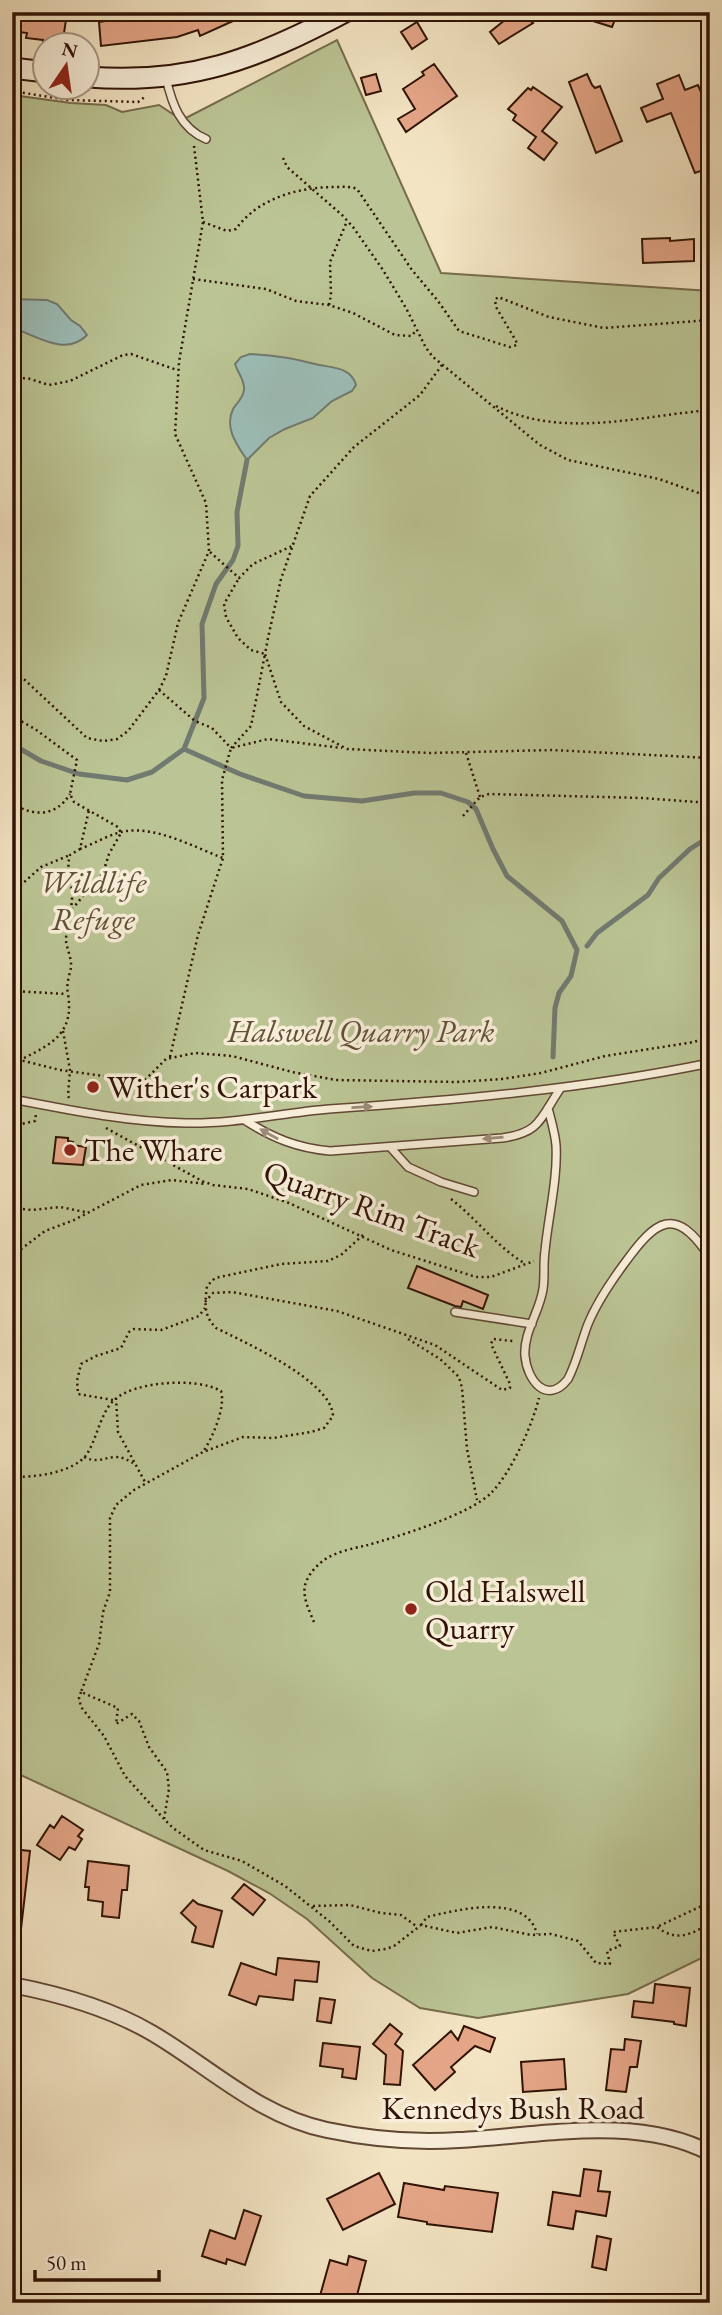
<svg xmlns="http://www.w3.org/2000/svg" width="722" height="2315" viewBox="0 0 722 2315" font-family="'EB Garamond',serif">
  <rect width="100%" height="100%" fill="#f3e4c3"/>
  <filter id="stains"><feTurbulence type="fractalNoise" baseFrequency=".00286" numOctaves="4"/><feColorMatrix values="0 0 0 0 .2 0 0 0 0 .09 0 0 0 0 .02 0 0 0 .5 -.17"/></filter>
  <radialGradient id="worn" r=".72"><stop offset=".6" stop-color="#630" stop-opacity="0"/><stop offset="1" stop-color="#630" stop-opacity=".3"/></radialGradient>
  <path fill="#bbc494" stroke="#766c4c" stroke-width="2" d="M337,40l104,233 269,18v1663l-82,40 -150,24 -58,-10 -48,-30 -65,-59 -38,-26 -41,-22 -216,-100v-1676l59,8 35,2 16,7 37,-7 23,15z"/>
  <path fill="#9cbeb8" stroke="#717a70" stroke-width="2" d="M12,299l35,1 10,4 14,16 9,6 7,9c-22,23 -52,-1 -75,-7z
    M250,354c23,1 43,4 65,10 15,4 36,2 41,21l-4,6 -20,10 -19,17 -28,11 -16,9 -22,22c-10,-15 -23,-32 -14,-51 4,-6 10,-11 11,-19 1,-10 -6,-16 -9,-26l6,-7z"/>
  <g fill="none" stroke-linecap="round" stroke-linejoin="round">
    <path stroke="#717a70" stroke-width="5" d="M247,460l-10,52 1,34 -5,14 -17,24 -14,40 2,74 -20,51 56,25 64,22 58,5 52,-8h27l27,9 8,7 17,40 14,27 55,45 15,29 -6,26 -12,17 -4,15 -2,49
      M12,744l29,17 38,13 48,6 25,-8 32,-23
      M587,946l10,-13 51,-38 11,-17 31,-29 11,-7 9,-1"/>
  </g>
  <path fill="#e5a688" stroke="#301305" stroke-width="2" d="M12,12l55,1 -4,27 -5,-1 -1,5 -14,-2v-2l-17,-2 1,-5 -15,-2z
    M116,12h137l-53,24 -2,-6 -21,7 -76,9 -2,-24 7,-1v-6l10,-1z
    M515,12h28l-12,9 2,2 -34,21 -9,-12z
    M575,12h43l-6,15 -38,-12z
    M417,22l10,17 -15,10 -11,-17z
    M434,64l23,32 -51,36 -8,-13 17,-10 -12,-20 21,-14 -2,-3z
    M376,74l5,17 -15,4 -5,-17z
    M587,74l5,11 3,3 5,-2 22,55 -26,12 -27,-71z
    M679,75l6,15 13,-5 12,29v38l-6,2 5,14 -14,5 -24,-60 -24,9 -6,-14 22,-9 -6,-15z
    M533,87l29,20 -20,24 15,12 -13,17 -16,-12 8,-11 -23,-17 3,-5 -8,-6 20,-21 3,2z
    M670,238v3l24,-2v22l-51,2 -1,-24z
    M56,1137l12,1v3l5,1 -1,3 14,2 -3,18 -30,-2z
    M417,1266l71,29 -5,14 -20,-8 -2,6 -6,-1 -47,-18z
    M62,1816l21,14 -5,6 4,3 -7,11 -6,-3 -9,13 -23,-15 13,-20 4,3z
    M12,1849l18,2 -9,78 -9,-1z
    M88,1861l41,5 -2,24h-5l-3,28 -17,-2 1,-14 -15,-2 1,-13h-4z
    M244,1884l21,16 -12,15 -21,-17z
    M193,1900l5,4 24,7 -9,36 -21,-5 4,-15 -15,-14z
    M278,1958l41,4 -2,20 -22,-2 -2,20 -34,-4 -3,9 -27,-10 12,-32 35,12z
    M655,1984l35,4 -4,38 -12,-2v-2l-42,-5 2,-16 19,2z
    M320,1998l15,2 -4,23 -14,-2z
    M390,2024l12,10 -7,10 8,7 -3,34 -16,-1 2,-29 -13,-11z
    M464,2026l31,12 -5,14 -15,-6 -24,21 4,5 -20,18 -22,-25 38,-34 7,9z
    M625,2039l16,2 -4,26h-7l-4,25 -20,-2 5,-41 13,1z
    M323,2043l37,4 -4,32 -14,-2 1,-8 -23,-3z
    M564,2059l2,30 -43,3 -2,-30z
    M584,2169l17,2 -3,20 12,1 -4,24 -30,-5 -3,18 -25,-4 5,-33 27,4z
    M379,2173l16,31 -52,26 -16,-31z
    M404,2183l40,7 1,-4 53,7 -6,39 -65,-8v-2l-29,-5z
    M244,2210l17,6 -16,49 -18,-6 -1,5 -24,-8 8,-26 25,9z
    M597,2236l14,3 -5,31 -14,-3z
    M349,2256l17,5 -11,42h-37l12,-43 17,5z"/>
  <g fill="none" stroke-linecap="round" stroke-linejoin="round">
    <defs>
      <path id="lane" d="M166,78c6,26 14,50 40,61
        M12,1099c57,11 116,23 174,24 49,1 95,-10 143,-14 128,-9 255,-20 381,-46
        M548,1108c3,12 7,25 8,37 2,33 -8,73 -11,106 -2,13 0,26 -2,38 -3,22 -20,44 -18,67 2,24 22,50 43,23 9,-17 13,-37 20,-55 9,-22 22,-41 36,-60 31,-43 51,-61 86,-6
        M246,1121c27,17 51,27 84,30l172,-13c38,-5 38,-19 58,-49
        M391,1148l17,19 33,15 33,10
        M455,1312l77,12"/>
      <path id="street" d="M12,1985c47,9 99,24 140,48 58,34 107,83 175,97 43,9 88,13 132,10 79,-4 178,-26 251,13"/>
      <path id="secondary" d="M12,68l34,4
        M88,77c102,8 168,-18 257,-65"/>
    </defs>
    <use href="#lane" stroke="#614734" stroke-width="10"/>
    <use href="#street" stroke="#614734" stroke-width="18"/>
    <use href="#secondary" stroke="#301305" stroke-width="23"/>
    <path stroke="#301305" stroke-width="2.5" stroke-dasharray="2 3.5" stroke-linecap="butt" d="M12,91l56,9 70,2 8,-6
      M283,158l4,9 55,48 11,12 30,43 23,38 20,40 7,9 107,88 28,15 91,19 51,18
      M203,222l24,9 9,-2c22,-31 63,-42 99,-42 8,0 15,-1 22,2l55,81 26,31 21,30 51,16 7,-2 -1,-4 -20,-34 -1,-7 3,-3 51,20 55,11 106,-8
      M193,279l73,10 30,12 33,4 24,8 42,22 16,1 6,-6
      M329,305l2,-10 -1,-33 17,-41
      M442,365l-22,30 -66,52 -44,49 -29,83 -13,59 -3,16 16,48 23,24 43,23 83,4 122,-3 158,8
      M12,379l15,-1 22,7 21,-4 53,-26 8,-1 46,16
      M496,406c66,33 144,10 214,4
      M210,552l29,26 14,-14 39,-18
      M12,668l75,70 16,3 14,-2 11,-8 31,-41 7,-14 12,-53 31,-72 -3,-48 -31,-69 4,-72 24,-140 -9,-76
      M159,690l36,31 17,7 19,20 20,-22 14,-72 -14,-4 -13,-12 -12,-21 -2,-13 15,-26
      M12,716l23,13 42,31 -7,34 4,8 44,25 3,6 -12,21 -6,19 -30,35
      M466,753l14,44
      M12,803c21,14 44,14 58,-9
      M463,816l17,-19 9,-3 153,4 68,5
      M80,849c13,-5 34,-17 47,-18 31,-4 67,16 96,27
      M12,893l29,-26 29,-12
      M12,991l55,3
      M63,1031l7,39 -2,25 1,3
      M170,1057l28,-122 25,-77 -1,-78 9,-32 37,-9 74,9
      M12,1058l48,12 66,9 15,5 25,-25 29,-6 37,3 60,16 44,8 121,2 45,-3 39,-6 64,-17 89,-14 16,-6
      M24,1058c30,-15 50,-26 44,-64 -2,-9 1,-18 3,-26 1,-9 -4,-19 -5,-27 0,-17 7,-32 6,-49 -1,-13 -6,-24 -2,-37l10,-6 9,-39
      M12,1126l23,-5 1,-7
      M106,1128l96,53 11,4 35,4 41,14 102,47 85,27h15l43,-16
      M710,1171l-6,14 6,20
      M451,1199c26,20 45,47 73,64
      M12,1208l20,2 28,-3 25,5
      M363,1235l-22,20 -13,6 -47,3 -66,14 -8,8c-2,17 -4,29 9,42 28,14 116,53 117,88l-9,12 -13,4 -38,6 -30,-1 -40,15 -69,38 -18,15 -6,13v74l-7,20 -4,32 -18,48 37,16 -2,16 16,-10 7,7 10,26 18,25 2,17 -5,30 9,9 31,22 38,11 43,25 44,35 25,25 18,5 14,-2 8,-3 27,-21 36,8 35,-6 39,8 20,-1 27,7 18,22 14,1 -3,-13 13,-5 -7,-14 44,-5c19,15 34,8 53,-4
      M12,1256l33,-25 29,-11 67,-35 31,-5 34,4
      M205,1302l8,-9 19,-1 105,19 98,34 67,45 8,-2v-4l-19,-40 2,-5 20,2
      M408,1339l32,20 19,18 3,11 5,61 10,51
      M116,1398l2,34 27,50
      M113,1400l-35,-6 -1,-13 4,-17 15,-8 25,-8 8,-16 5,-3 27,1 38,-14 6,-8
      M84,1457c20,10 26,-9 49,6
      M12,1476c20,3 63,-4 75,-22 10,-16 13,-39 26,-53 20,-20 84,-24 108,-10 5,16 -9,48 -18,61
      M314,1622c-5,-12 -13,-27 -8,-40 4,-10 13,-19 21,-24 12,-7 28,-10 41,-13 31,-9 101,-30 123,-52 20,-20 41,-67 48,-95
      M81,1692l-2,6 2,9 23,29 21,40 39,43
      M313,1906l37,-1 31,8 20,2 15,11
      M421,1925l6,-8c30,-7 99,-25 110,17
      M659,1926l51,-24"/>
    <use href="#lane" stroke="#f7edd8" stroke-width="7"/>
    <use href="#street" stroke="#f7edd8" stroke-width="14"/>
    <use href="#secondary" stroke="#f7edd8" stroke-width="19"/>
  </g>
  <defs><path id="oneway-solid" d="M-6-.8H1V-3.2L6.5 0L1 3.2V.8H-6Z" transform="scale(1.75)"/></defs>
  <g fill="#9d8b79">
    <use href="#oneway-solid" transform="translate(362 1107) rotate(-3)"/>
    <use href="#oneway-solid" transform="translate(269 1134) rotate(-151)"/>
    <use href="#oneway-solid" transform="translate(493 1138) rotate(175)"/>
  </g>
  <g fill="#8f2418" stroke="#f7edd8" stroke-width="2.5">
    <circle cx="93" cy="1087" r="7"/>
    <circle cx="70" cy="1150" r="7"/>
    <circle cx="411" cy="1609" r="7"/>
  </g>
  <g text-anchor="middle" stroke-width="7" stroke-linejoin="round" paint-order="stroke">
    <g font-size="32" font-style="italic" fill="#615137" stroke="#f7edd8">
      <text x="93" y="893">Wildlife<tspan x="93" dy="37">Refuge</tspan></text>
      <text x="361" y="1042">Halswell Quarry Park</text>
    </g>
    <g font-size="32" fill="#301305" stroke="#f7edd8" text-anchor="start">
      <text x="107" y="1098">Wither's Carpark</text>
      <text x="84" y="1161">The Whare</text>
      <text x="425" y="1602">Old Halswell<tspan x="425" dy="37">Quarry</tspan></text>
    </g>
    <g font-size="32" fill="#301305" stroke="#f7edd8">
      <text transform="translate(372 1209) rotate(20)" y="11">Quarry Rim Track</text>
      <text x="513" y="2119">Kennedys Bush Road</text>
    </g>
  </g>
  <rect width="722" height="2315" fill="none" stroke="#f3e4c3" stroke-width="42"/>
  <rect x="14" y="14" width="694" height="2287" fill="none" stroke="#301305" stroke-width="3.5"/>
  <rect x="21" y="21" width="680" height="2273" fill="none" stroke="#301305" stroke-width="2"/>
  <g transform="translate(66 66) rotate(13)"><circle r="33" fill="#f7edd8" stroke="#a79684" stroke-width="2"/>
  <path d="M0-5L12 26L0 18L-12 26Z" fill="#8f2418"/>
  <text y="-10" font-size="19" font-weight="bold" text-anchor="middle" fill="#301305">N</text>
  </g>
  <path d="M35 2270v10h124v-10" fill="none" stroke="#301305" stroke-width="3.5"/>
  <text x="46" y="2270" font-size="21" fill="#301305" stroke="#f7edd8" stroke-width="5" paint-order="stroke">50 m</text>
  <rect width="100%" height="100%" filter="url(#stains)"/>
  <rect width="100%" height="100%" fill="url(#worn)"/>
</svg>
